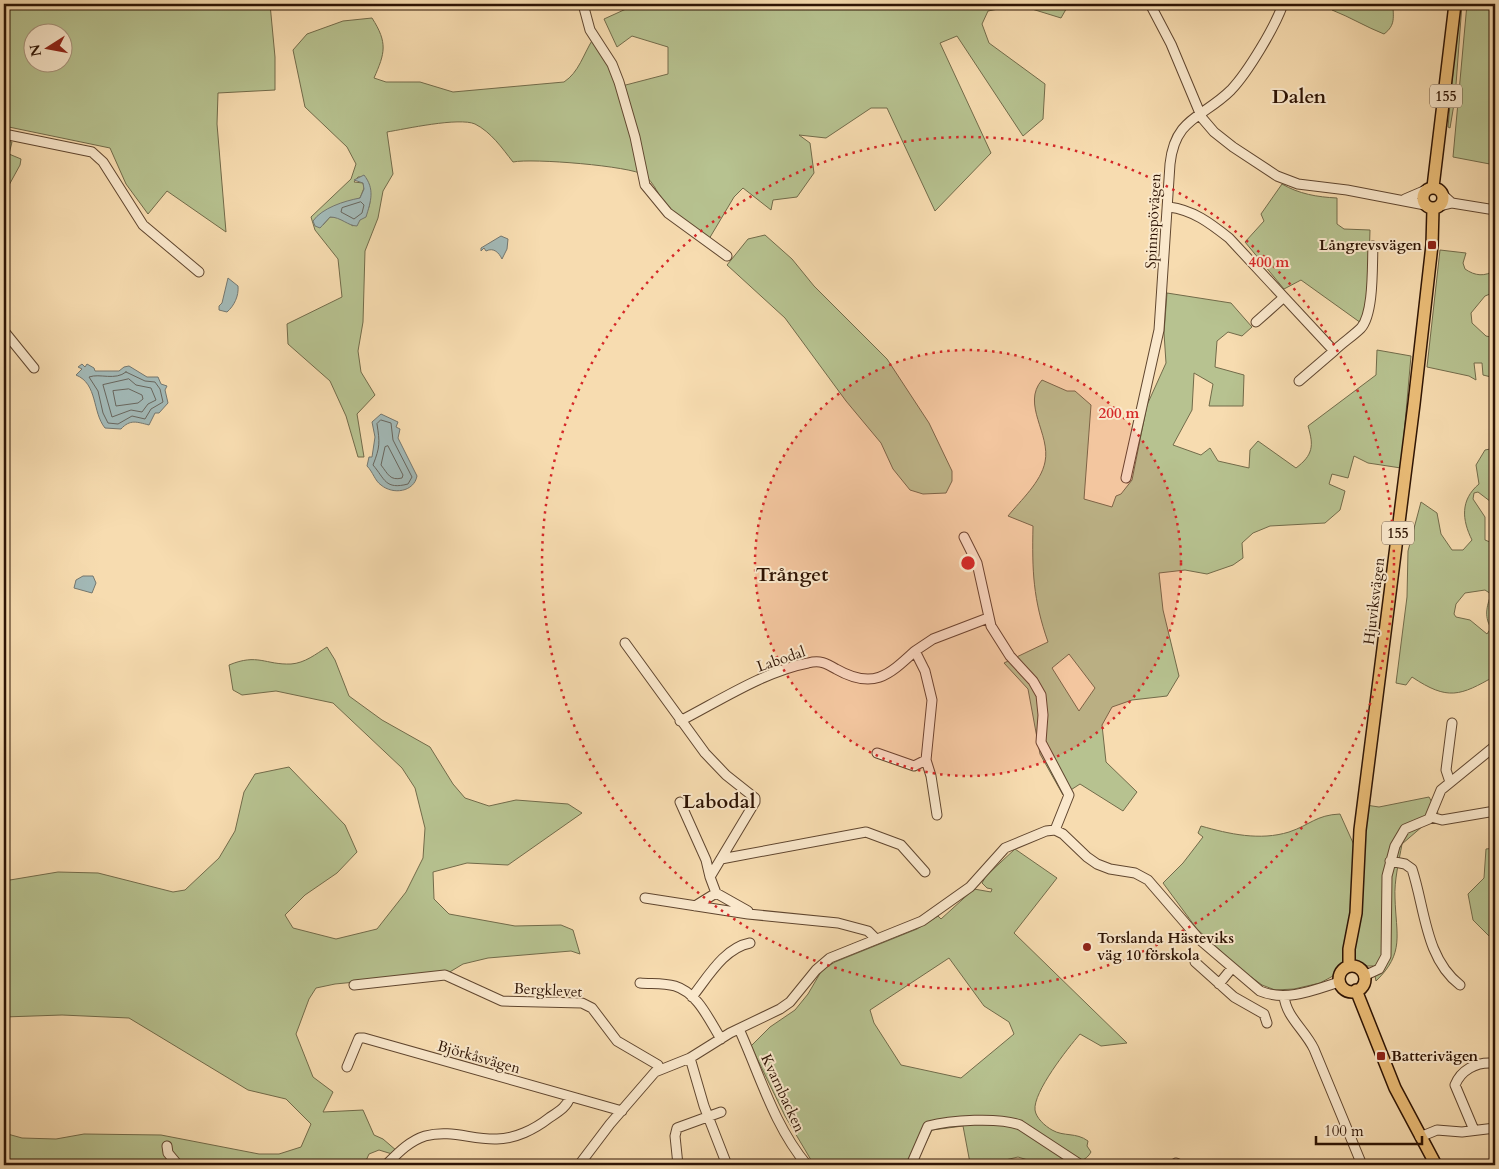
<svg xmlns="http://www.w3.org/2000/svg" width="1499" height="1169" viewBox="0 0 1499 1169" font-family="Cardo,serif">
  <rect width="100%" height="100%" fill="#f7dcb0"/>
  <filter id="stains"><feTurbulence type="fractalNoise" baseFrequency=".004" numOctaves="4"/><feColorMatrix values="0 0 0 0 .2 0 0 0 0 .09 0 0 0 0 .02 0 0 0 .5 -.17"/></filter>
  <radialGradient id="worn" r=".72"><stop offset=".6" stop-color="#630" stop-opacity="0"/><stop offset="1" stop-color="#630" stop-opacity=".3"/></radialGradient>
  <path fill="#b7c290" stroke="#726b4a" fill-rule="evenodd" d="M4,4h266l5,53v33l-57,3 -1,31 9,108 -59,-41 -19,23 -22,-30 -16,-36 -106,-22zM32,32h30v30h-30z
    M637,4h432l-8,14 -42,-13 -31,6 -6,13 7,19 56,41 -2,35 -20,17 -66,-100 -17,7 51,110 -56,58 -48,-103h-16l-45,30 -27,-3 11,8 4,30 -17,24 -24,3 -2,10 -28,-22 -9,9 -25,42c-15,-11 -30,-20 -42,-33 -8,-9 -13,-24 -23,-31 -13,-9 -112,-17 -131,-13 -11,-14 -22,-30 -38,-38 -16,-7 -70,5 -88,8l6,42 -10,17 -5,27 -13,33 -2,71 -5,29 3,21 14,23 -18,19 7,43h-6l-12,-41 -16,-35 -42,-37 -1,-20 55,-27 -4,-38 -23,-29 -4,-13 40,-38 5,-15 -9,-17 -42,-40 -12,-57 14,-16 36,-13 29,-3c16,25 13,35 2,60l12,4h34l33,10 111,-10c15,-10 19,-27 29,-43l16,27 9,21 50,-13v-27l-36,-11 -15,11 -13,-28zM358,177h5c9,26 12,29 -10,49l-13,-9h-10l-7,8 8,-17 29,-10 4,-10 -1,-5 -9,-1z
    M1336,4h57c0,13 3,21 -9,30 -18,-7 -34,-17 -52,-24z
    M1459,4h3l-7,94 -5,30 -2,-1z
    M1467,4h28v161l-42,-8z
    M4,141l8,1 -3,12 12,5 -1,6 -12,22h-4z
    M1282,184c17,10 35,13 55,14v26l7,5 26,1 -2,65 -7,28 -60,-43 -17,9 -39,-47 19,-21 -3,-7z
    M765,235l27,24 22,27 73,73 42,64 23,48v10l-6,12 -23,1 -13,-4 -17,-21 -12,-26 -35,-42 -61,-83 -58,-53 21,-26z
    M1440,250l26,3 -3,10 2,6c10,7 20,8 30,1v22l-10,4 -14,17 1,10 14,13 9,2v40l-12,-3 -1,-12h-8l2,17 -7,-4 -42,-9z
    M1167,293l64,10 21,24 -10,9 -14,-4 -11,9 -2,26 29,8 -1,31h-34l4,-22 -19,-11 -2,37 -19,35 28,10 9,-7 8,13 31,7 1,-18 8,-9 38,27c17,-13 18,-22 12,-42l68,-51 1,-25 34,6 -10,112 -33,-5 -14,-7 -6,22 -16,-4 -3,10 16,7 -5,19 -15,13 -55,3 -17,7 -11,10 1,15 -10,7 -26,9 -22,-4 -26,3 4,37 16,66 -12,20 -35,4 -20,7 -10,18 4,37 31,30 -14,19 -43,-27 -17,11 -23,-41 -12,-65 -24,-26 44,-21c-15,-43 -16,-71 -15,-116l-25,-10c13,-16 33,-34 37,-54 6,-28 -24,-58 -3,-82l25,11h8l16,14 -7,94 28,8 4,-11 5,-2 11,-14 15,-75 19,-42 -2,-30zM1069,654l26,34 -16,23 -27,-43z
    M1495,448v57l-17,-13 -4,1 -1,6 12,18v23l10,4 -2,18 2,6v108c-35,20 -47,25 -83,1l-6,8 -10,-2 11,-86 1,-46 13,-49 16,11 4,21 11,16h11l9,-10c-10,-20 -12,-40 7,-56l-3,-19 9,-15zM1485,590l6,4c-3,10 -8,21 0,34l-4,6 -17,-14 -14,-3 -2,-3 2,-10 9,-11z
    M327,647l8,13 14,36 33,24 48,27 23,37 12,14 24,8 27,-6 52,4 14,9 -74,52 -41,-2 -34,9 1,27 15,15 66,12 46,-1 12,5 7,24 -9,-3 -83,7 -25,6 -15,9 -113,11 -19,4 -7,11 -13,35 17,43 20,15 -10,20 40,-2 11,25 9,4 14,12 -5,3 -13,-4 -10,4 -5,11h-360v-32l18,5 34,1 28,-5 77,1 98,19h20l22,-7 10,-23 -25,-25 -38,-9 -119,-72 -67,-3 -58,2v-136l54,-9 40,1 75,19 12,-2 34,-32 16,-27 9,-39 11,-18 34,-7 56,58 12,27 -20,21 -32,22 -20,20 8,13 43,11 41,-10 29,-37 17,-34 2,-30 -10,-40 -13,-20 -69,-65 -57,-12 -34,4 -9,-5 -4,-25c29,-12 36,0 62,-1 14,-1 25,-10 36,-17z
    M1429,797l9,16 -36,31c-3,17 -8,37 -7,54 1,37 10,55 -19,83l-3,-15h-6l-8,-5 -19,6 -7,9 -13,7 -26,6 -19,1 -13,-5 -23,-17 -42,-39 -34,-46 20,-20 20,-26 -5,-4 3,-7c28,8 59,15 88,6 21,-7 27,-17 51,-18l14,31 5,-41 20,3z
    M1495,848v80l-3,11 -19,-19 -5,-26 16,-16 2,-29z
    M1015,849l42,29 -43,55 113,110 -26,3 -21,-12c-12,14 -47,58 -45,76 1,8 10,16 17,20 12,7 24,2 36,11l-1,5 4,6c-9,17 -40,13 -57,13l-3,-4 -13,-4 -17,4v4h-32l1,-2 -7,-37 -31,4 -17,35h-101l-29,-49 -34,-70 19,-19 25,-17 13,-16 14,-24 13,-8 82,-33 21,-13 3,3 33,-30 17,3 1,-3 -5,-1 -5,-5 4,-7zM949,958l35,48 25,16 5,12 -53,44 -60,-13 -27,-42 -4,-13z"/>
  <path fill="#a2b9b7" stroke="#74776f" d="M364,175c11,14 7,26 2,42l-6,3 -3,6c-9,0 -16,-9 -27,-9l-10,11 -5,-2 -2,-5c9,-13 31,-20 47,-23l4,-9 -1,-6 -9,-3z
    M501,236l7,3 -1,10 -5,10c-3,-6 -8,-12 -16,-8l-2,-3 -3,3v-3z
    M228,278l10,8c1,10 -4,20 -11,26l-8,-2v-4l3,-3z
    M82,364l3,3 2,-3 7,4 1,3h24l5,-4 5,-1 18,11h11l3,7 6,2 -2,4 3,13 -9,10h-4l-6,12c-12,-3 -19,-6 -28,4l-16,-1c-13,-16 -7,-44 -29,-53l6,-6 -4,-2z
    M381,414l17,8 -2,5 4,2 -2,9 19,38c-3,16 -24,19 -36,9 -6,-4 -8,-13 -14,-19l2,-9h3l3,-20 -3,-15z
    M83,576h10l3,7 -4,10 -18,-5 2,-8z"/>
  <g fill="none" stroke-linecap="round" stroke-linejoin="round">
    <path stroke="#68665e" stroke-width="1" d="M361,202l3,3 -2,8 -8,6 -13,-7 1,-4z
      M126,372l19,9 10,1 5,7 3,13 -12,7 -6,10 -13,-3 -14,8 -10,-1 -5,-10 -5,-22 -9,-14c11,-4 26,4 37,-5z
      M129,379l7,6 15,3 5,12 -8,4 -6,8 -11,-2 -19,7 -9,-32z
      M129,389l13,6 1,4 -5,4 -22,3 -3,-15z
      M381,420l10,3 2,17 19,37 -4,7c-23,6 -23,-5 -35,-19 7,-18 7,-22 4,-41z
      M388,446l15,29 -1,3c-12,3 -14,-4 -21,-13l4,-18z"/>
    <defs>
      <path id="minor" d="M583,4l7,26 22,34 7,18 16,55 10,48 23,28 59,43
        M1150,4l21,40 31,74 12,14 19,15 44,29 21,8 49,6 78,15
        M4,134l88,18 11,10 40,63 56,47
        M1442,194l10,9
        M1405,199l21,-9
        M1440,206l12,-3 43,7
        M1169,207c24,3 41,16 60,31l105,113c8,-8 19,-15 27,-23 13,-15 11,-62 12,-82
        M1256,322l27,-24
        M4,331l30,37
        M1299,381l35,-30
        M1126,478l33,-148 11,-166c5,-47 33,-46 61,-74 17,-18 44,-63 52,-86
        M964,537l13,26 14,63 19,30 23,25 8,14 2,20 -2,27 28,53 -14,35
        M625,643l80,110 21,22 29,23v4l-45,75 6,16 32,18v3
        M680,721c39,-20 85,-50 128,-58 12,-3 18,0 28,6 37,21 52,7 79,-18
        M877,753l37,13 12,-6
        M1450,782l-4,-12 6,-47
        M680,802l26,58 4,17
        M937,815l-6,-39 -5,-16 6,-60 -7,-29 -10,-20 18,-12 55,-21
        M1431,817l11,3 53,-9
        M721,859l145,-27 35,13 24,27
        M1390,861l15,3 7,5c13,39 13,89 48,116
        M645,898l103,16 90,9 30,8 8,8
        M695,906l21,-13
        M1195,962l39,35 30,17 3,9
        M1364,976l15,-7 7,-13 1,-80 8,-30 10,-17 24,-10 12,-29 54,-44
        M640,983c11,1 24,0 35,3 23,7 34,34 46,53
        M1219,984l13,-16
        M354,985l91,-10 57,26 80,2 10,5 25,33 41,24 2,4
        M1284,996c2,21 21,34 30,53l48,116
        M692,997c16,-20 32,-49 58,-54
        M739,1029c21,46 35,97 68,136
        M690,1058l14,48 23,59
        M347,1067l12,-29h5l258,73
        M1474,1130l-19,-45c6,-15 21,-23 37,-22l3,4
        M1420,1137l17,-7 25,2 33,-4
        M167,1146l1,7 10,12
        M386,1165c11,-11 23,-24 39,-29 26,-7 47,4 72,3 18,0 38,-10 52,-21 9,-6 18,-11 21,-21
        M579,1165l31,-41 45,-52 35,-14 40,-25 50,-24 10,-7 26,-32 14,-12 92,-37 48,-34 35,-39 41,-17 9,-1 8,4 24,23 10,7 13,5 25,4 13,7 51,59 61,52c26,11 54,-1 79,-9
        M678,1165l-3,-29 2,-8 44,-16
        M911,1165l17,-39c22,-6 71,-9 92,-1l61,40
        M1175,1165l1,-2 4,2"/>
      <path id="major" d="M1433,187l22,-183
        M1423 198a10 10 0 1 1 20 0a10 10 0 1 1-20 0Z
        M1349,966v-17l7,-36 4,-83 54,-426 18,-159 1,-36
        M1339 979a13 13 0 1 1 26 0a13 13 0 1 1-26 0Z
        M1356,990l39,98 41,77"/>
    </defs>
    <use href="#minor" stroke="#60462f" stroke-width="11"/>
    <use href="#major" stroke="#2e1404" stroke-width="14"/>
    <use href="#minor" stroke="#fae8cc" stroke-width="9"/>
    <use href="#major" stroke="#ecbe78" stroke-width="11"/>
  </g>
  <circle cx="968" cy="563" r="213" fill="#d62828" fill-opacity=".12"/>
  <g fill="none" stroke="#d62828" stroke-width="2.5" stroke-dasharray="2.5 5">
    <circle cx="968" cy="563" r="213"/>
    <circle cx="968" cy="563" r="426"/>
  </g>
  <g fill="#8f2418" stroke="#fae8cc" stroke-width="2">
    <rect x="1427" y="240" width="10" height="10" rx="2.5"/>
    <circle cx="1087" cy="947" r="5"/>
    <rect x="1376" y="1051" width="10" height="10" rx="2.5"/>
  </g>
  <g text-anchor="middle" stroke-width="4" stroke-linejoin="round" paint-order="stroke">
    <g fill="#fae8cc" stroke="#6b5440" stroke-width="1">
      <rect x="1430" y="84.5" width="32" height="23" rx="4"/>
      <rect x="1382" y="521.5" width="32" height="23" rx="4"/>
    </g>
    <g font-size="14" font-weight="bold" fill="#2e1404">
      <text x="1446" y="101">155</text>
      <text x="1398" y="538">155</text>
    </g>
    <g font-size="15" fill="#2e1404" stroke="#fae8cc">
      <text transform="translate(1153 221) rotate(-87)" y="5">Spinnspövägen</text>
      <text transform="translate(1374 601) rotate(-83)" y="5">Hjuviksvägen</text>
      <text transform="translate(781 659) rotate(-19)" y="5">Labodal</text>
      <text transform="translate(548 990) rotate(3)" y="5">Bergklevet</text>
      <text transform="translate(479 1057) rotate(16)" y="5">Björkåsvägen</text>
      <text transform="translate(783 1093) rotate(65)" y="5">Kvarnbacken</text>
    </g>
    <g font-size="15" font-weight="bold" fill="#2e1404" stroke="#fae8cc" text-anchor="start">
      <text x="1422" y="250" text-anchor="end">Långrevsvägen</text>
      <text x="1097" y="943">Torslanda Hästeviks<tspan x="1097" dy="17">väg 10 förskola</tspan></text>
      <text x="1391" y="1061">Batterivägen</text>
    </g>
    <g font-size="20" font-weight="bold" fill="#2e1404" stroke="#fae8cc">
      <text x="1299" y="103">Dalen</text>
      <text x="792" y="581">Trånget</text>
      <text x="719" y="808">Labodal</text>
    </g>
  </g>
  <circle cx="968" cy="563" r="8" fill="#d62828" stroke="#fae8cc" stroke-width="2.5"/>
  <g font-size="15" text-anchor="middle" font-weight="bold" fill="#d62828" stroke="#fae8cc" stroke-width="4" stroke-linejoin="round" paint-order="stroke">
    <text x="1269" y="267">400 m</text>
    <text x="1119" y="418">200 m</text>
  </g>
  <rect width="1499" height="1169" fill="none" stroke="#f7dcb0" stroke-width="20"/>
  <rect x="5" y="5" width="1489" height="1159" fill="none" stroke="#2e1404" stroke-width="2.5"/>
  <rect x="10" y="10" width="1479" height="1149" fill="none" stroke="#2e1404"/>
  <g transform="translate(48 48) rotate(259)"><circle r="24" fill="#fae8cc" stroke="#a8937c"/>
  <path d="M0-4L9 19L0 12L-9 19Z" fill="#8f2418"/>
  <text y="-8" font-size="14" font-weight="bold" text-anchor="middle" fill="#2e1404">N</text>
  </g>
  <path d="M1316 1136v8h106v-8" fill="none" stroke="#2e1404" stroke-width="2.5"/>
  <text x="1324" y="1136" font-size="15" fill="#2e1404" stroke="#fae8cc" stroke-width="4" paint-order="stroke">100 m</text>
  <rect width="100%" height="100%" filter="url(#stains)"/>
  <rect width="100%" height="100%" fill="url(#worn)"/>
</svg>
